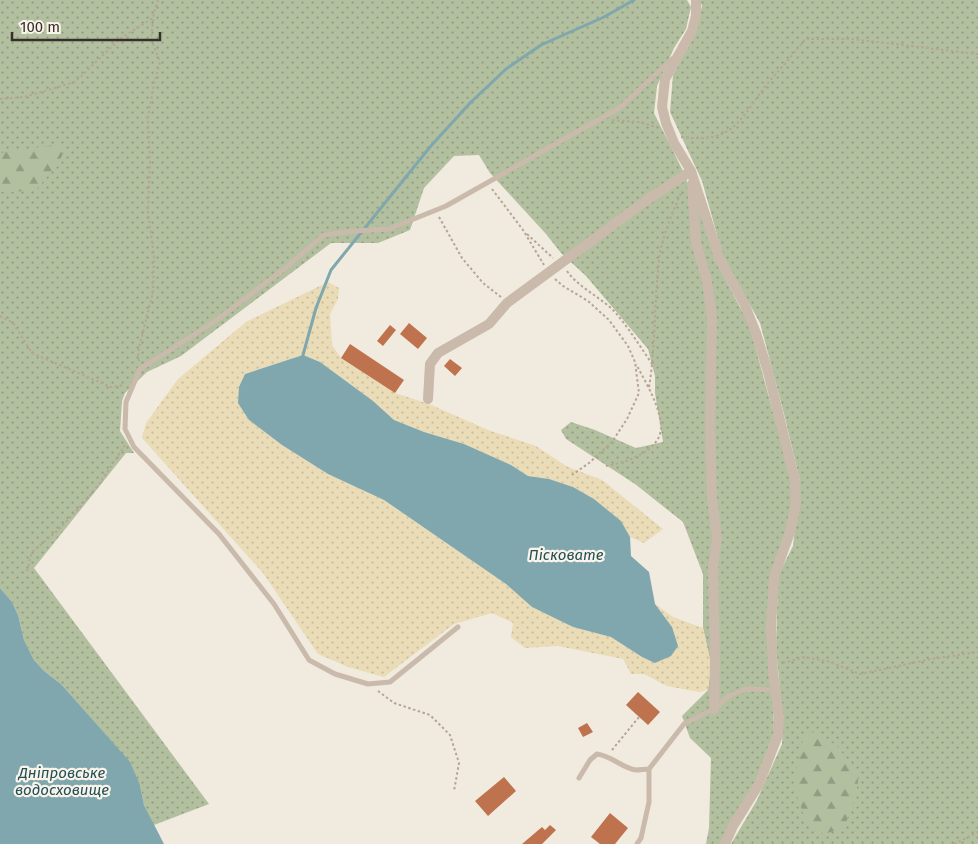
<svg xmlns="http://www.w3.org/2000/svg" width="978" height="844" viewBox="0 0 978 844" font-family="'Fira Sans',sans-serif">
  <defs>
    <pattern id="grass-dots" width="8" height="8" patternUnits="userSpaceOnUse" patternTransform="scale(1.25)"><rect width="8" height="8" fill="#b2c09f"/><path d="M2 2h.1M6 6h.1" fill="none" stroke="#929c82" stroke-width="1.8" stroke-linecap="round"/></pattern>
    <pattern id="forest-firs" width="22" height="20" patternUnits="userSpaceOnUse" patternTransform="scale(1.25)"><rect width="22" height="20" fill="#b2c09f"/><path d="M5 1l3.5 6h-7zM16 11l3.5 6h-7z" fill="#929c82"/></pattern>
    <pattern id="sand-dots" width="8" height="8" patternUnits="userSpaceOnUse" patternTransform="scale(1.25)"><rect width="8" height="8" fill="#eadcb7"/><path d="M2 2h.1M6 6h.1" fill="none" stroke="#c9bd9d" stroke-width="1.8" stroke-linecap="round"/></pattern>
  </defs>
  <rect width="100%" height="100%" fill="#f1eade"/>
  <path fill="url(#grass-dots)" d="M0,0h687l4,7 -5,22 -12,19 -17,38 -3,27 28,56 21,52 12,39 34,64 43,158 1,23 -8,33 -14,37 3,161 -19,47 -33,61h-16l3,-16 2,-70 -21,-20 -8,-22 26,-26 3,-26 -8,-36v-54l-20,-52 -48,-38 -69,-45 -5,-9 10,-8 24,8 41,18 27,-6 -8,-49v-17l-7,-27 -62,-73 -25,-23 -15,-19 -56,-61 -11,-18 -25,1 -30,32 -14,42 -32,13h-47l-150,113 -34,16 -22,21 -3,8 -2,30 14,22h-8l-92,115 175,236 -55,21 -10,-20 -4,-20 -30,-45 -49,-56 -17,-13 -10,-11 -10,-20 -6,-25 -6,-13 -12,-14z
    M700,0h278v844h-247l26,-44 25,-56 1,-24 -7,-72 2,-72 15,-30 7,-65 -16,-67 -24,-91 -37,-67 -21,-75 -32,-69 3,-37 21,-39 8,-30z"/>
  <path fill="url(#forest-firs)" d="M68,143l-10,21 -23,27 -35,1v-39z
    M810,731l26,14 23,29 -3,21 -12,33 -20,6 -17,-10 -14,-39 9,-42z"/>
  <path fill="url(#sand-dots)" d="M328,282l11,6 -1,11 -8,15 2,31 9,13 54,35 34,11 59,26 48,16 30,20 36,14 61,49 -19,14 -14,-6 -9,-16 -27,-22 -21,-12 -24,-8 -21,-3 -17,-11 -47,-21 -40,-12 -30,-12 -21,-19 -53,-39 -17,-7 -58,19 4,46 33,25 46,29 56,26 122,84 26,23 41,20 38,10 31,20 30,-30 -17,-23 18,13 30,11 8,36 -3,26 -9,2 -32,-6 -23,-12h-13l-8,-15 -65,-13 -33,2 -14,-11 2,-14 -21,-10 -38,11 -70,53 -36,-10 -30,-13 -55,-81 -121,-135 4,-15 32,-44 68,-57z"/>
  <path fill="#7fa7ad" d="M303,355l17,7 53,39 21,19 30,12 40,12 47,21 17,11 21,3 24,8 21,12 27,22 9,16 1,19 18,16 6,32 17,23 6,19 -7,10 -16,7 -13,-6 -31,-20 -38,-10 -41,-20 -26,-23 -122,-84 -56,-26 -46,-29 -33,-25 -11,-17 1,-16 6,-13z
    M0,588l12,14 6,13 6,25 10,20 10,11 17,13 69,78 10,23 4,20 20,39h-164z"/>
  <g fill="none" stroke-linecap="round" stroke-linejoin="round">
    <path stroke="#7fa7ad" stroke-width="3" d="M303,355l13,-47 15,-38 99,-123 40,-44 36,-34 35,-24 63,-28 30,-17"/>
  </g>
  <path fill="#bf724e" d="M409,323l18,15 -9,11 -18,-15z
    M390,325l6,5 -13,16 -6,-5z
    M350,344l54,36 -9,13 -54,-35z
    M450,359l12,9 -7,8 -11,-10z
    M638,692l22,20 -12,13 -22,-20z
    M587,723l6,9 -10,5 -5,-9z
    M504,777l12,14 -28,25 -13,-15z
    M610,813l18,15 -13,16h-15l-9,-7z
    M550,825l6,5 -14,14h-20l20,-17 3,3z"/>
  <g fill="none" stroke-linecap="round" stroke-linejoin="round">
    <path stroke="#b5a595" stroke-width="2" stroke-dasharray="2.5 2.5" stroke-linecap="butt" d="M0,99l24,-2 51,-15 46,-44 32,-20
      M612,120l26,2 19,5
      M681,137c55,7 58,-18 87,-54 13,-15 26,-29 37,-44h47l126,15
      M492,189l31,41 21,35
      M439,217l23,41 21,25 18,14
      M527,234l26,24
      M567,271c12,17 32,25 47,40 14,16 26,35 38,53
      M555,279l8,7 25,15 21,19 19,26 7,16 4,31 -12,26 -15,23 -23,21 -17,12
      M0,316l13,7 19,30 79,34 13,-2
      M139,361l-1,-9 15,-60 1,-36 -6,-44 2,-49 -2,-46 6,-33 6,-22 -9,-23 3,-27 4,-12
      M649,387c7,-42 5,-84 10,-127 2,-21 14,-49 23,-69
      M606,466c19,-3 57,-15 55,-41 -2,-21 -15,-42 -25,-61
      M27,571l5,-19 25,-21 24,-25 19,-23 25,-38
      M783,663l22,-6 25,5 30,12 71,-15 47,-7
      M378,691l16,12 36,12 20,20 9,28 -5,28
      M612,750l27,-33
      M954,844l24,-12"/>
    <path stroke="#c9baab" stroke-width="5" d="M458,627l-68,55 -22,2 -33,-10 -26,-14 -35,-56 -55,-70 -85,-87 -9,-18 1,-27 14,-33 74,-47 70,-53 40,-34 30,-4 35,-2 57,-23 175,-99 51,-48
      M579,778l11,-18 7,-6c15,2 25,14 39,16 4,0 9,-1 13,-1
      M637,844l4,-6 8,-36v-33l35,-45 30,-15 15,-13 17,-7 29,1"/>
    <path stroke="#c9baab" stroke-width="10" d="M696,0v16l-4,15 -27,48 -3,28 4,16 8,20 17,28 29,89 24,43 12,30 12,39 27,109 1,22 -6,29 -16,45 -3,50 2,45 6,45 -1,18 -19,49 -26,42 -8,18
      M692,184l4,59 11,38 5,37 -2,110 2,70 5,41 -4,28 2,96 -1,46
      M428,399l2,-35 8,-11 51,-29 18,-21 140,-103 44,-29"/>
  </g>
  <g text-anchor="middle" stroke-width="4.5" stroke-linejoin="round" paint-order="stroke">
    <g font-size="15" font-style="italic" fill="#214f56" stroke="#f9f3ea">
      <text x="566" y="560">Пісковате</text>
      <text x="62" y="778">Дніпровське<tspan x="62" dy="17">водосховище</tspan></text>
    </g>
  </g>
  <path d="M12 32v8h148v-8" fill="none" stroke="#372f29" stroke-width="2.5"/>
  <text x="20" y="32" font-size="15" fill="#372f29" stroke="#f9f3ea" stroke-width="4" paint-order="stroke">100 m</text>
</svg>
